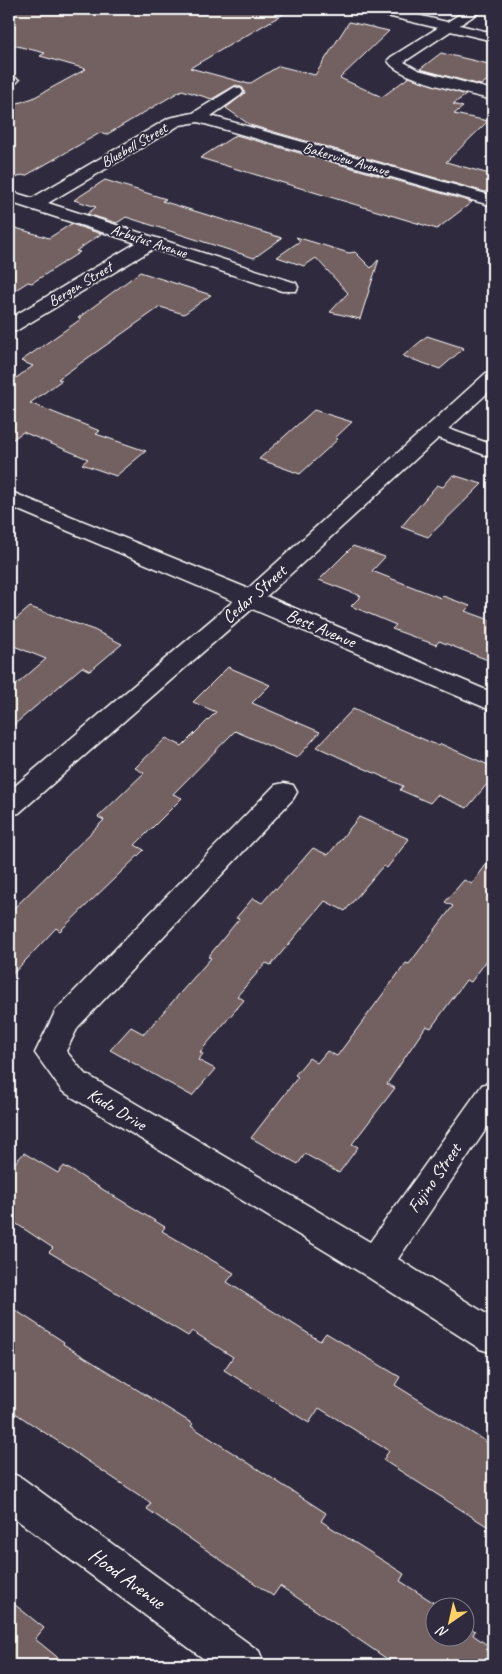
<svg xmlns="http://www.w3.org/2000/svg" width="502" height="1674" viewBox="0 0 502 1674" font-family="Caveat,sans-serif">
  <rect width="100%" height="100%" fill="#2f2a3d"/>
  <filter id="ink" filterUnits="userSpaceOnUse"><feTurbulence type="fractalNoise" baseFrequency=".02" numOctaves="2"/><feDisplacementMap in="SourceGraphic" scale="10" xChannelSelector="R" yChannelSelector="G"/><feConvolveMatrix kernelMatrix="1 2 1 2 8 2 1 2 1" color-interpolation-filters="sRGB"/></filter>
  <g filter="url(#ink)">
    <path fill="#736060" stroke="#fff" d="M9,9h54l27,6 1,-6h201l-102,59 59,16 30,-18 36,9 34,-53 40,9 -49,47 42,19 27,-20 57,18 -13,9 10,3 -9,7 34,7 -42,41 47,13v11l-8,6 -235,-67 -24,-17 19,-15 -2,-5 -7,-3 -24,14 -30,-9 -76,45 -6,-2 -75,43 -3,-1 -13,7v-76l24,-8 53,-29 -46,-13 5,-3 -36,-9z
      M441,53l52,12v11l-12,9 -61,-16z
      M236,135l236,67 -35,27 -237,-71z
      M105,180l61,19 -4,2 120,37 -28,20 -128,-41 -9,6 -30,-9 9,-7 -22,-7z
      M71,224l30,10 -25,17 4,1 -48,31 -4,-1 -19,12v-68l40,12z
      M296,237l53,16 6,-1 16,16 8,-9 -19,60 -30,-7 18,-19 -32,-35 -12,8 -27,-9 23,-16z
      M140,272l71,23 -27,19 -24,-7 -102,72 4,1 -32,23 70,28 -4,3 50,17 -30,25 -34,-12 6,-5 -65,-27 -14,10v-59l24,-17 -12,-5 60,-42 -3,-1z
      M427,336l37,12 -24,21 -37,-13z
      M314,410l38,12 -17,16 3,1 -38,35 -41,-15z
      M453,475l29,9 -54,53 -27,-10 36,-42 6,2z
      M353,546l32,11 -13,14 69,27 2,-2 27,10 -5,5 28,10v41l-54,-21 -3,4 -44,-16 4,-4 -45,-19 10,-10 -42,-16z
      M30,607l64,23 28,14 -32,27 -8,-4 -73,62v-38l37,-32 -37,-15v-19z
      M228,667l42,18 -18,18 68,29 -23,26 -62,-27 -62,63 9,4 -47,47 9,5 -84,81 -4,-3 -47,50v-65l95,-93 -6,-3 46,-44 -9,-5 31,-30 16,8 34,-34 -23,-10z
      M353,709l86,37 2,-2 52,23v10l-26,31 -30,-13 -7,8 -30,-13 3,-4 -86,-39z
      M359,817l50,22 -22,29 -4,-2 -38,45 -20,-10 -54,64 -5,-2 -29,33 7,4 -44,52 3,2 -5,6 17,9 -23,27 -82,-46 21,-23 13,7 67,-76 -3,-1 31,-38 -3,-1 17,-20 9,5 13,-15 2,1 36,-41 15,7z
      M493,855v97l-22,30 -5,-2 -35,48 -5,-2 -39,58 8,4 -43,56 6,3 -19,26 -34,-19 -7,10 -47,-26 47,-61 -3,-2 14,-17 8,5 10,-12 10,5 69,-93 3,1 44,-58 -8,-4 19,-22 8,4z
      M24,1153l34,20 6,-7 101,61 -3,4 72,42 -7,9 93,59 6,-8 74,44 -5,8 98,61v84l-110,-70 6,-9 -70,-43 -10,15 -85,-53 9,-13 -41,-26 -4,5 -139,-84 4,-4 -44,-29v-50z
      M9,1306l55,36 -1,2 130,80 -2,2 135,87 -5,8 83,53 -4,7 39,25h-5v30h30v-13l11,8 -2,4 20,14v16h-97l-116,-79 -7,10 -126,-87 4,-6 -142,-94z
      M9,1600l35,28 -9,11 32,26h-58z"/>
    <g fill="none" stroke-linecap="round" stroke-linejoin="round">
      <defs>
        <path id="minor" d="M468,9h16l-80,53 14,8 75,20v10c-19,-5 -100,-22 -105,-40l3,-3z
          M9,74l10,6 -3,3 -7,1z
          M235,87l6,2 2,3 -2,3 -30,21 282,80v10l-295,-84 -18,3 -132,78 248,80 2,4 -2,4h-14l-129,-42 -137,82 -7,2v-14l127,-76 -127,-41v-11l23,7 137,-80 24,-5z
          M435,424l58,21v13l-65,-24 -4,-4 4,-4z
          M9,491l250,102 234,100v18l-484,-205z
          M284,783l9,2 4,7 -4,7 -215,228 -12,24 18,22 286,169 112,-157 11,-4v38l-95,140 95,59v35l-13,-4 -117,-75 -301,-183 -27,-38 21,-43 219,-225z
          M9,1472l13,6 237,173 6,14h-53l-203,-151z"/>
        <path id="tertiary" d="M368,9h24l101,24v8l-123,-29z"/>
        <path id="secondary" d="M493,371v17l-234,215 -240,210 -10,2v-24l234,-198 243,-220z"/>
      </defs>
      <use href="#minor" stroke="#fff" stroke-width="3"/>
      <use href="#tertiary" stroke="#fff" stroke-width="3"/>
      <use href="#secondary" stroke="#fff" stroke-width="3"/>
      <use href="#minor" fill="#2f2a3d" fill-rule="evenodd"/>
      <use href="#tertiary" fill="#2f2a3d" fill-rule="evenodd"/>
      <use href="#secondary" fill="#2f2a3d" fill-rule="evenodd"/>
    </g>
  </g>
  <g text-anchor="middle" stroke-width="4" stroke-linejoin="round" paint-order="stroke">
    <g font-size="15" fill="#fff" stroke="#2f2a3d">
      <text transform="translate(134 145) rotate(-30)" y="5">Bluebell Street</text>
      <text transform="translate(346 159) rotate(16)" y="5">Bakerview Avenue</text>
      <text transform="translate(149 241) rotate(18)" y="5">Arbutus Avenue</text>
      <text transform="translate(80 284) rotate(-31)" y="5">Bergen Street</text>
    </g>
    <g font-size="18" fill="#fff" stroke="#2f2a3d">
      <text transform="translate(254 594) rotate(-41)" y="6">Cedar Street</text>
      <text transform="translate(321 628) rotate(23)" y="6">Best Avenue</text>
      <text transform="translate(117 1109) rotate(31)" y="6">Kudo Drive</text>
      <text transform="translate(434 1178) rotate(-55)" y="6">Fujino Street</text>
    </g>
    <g font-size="21" fill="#fff" stroke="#2f2a3d">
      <text transform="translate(127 1578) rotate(36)" y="7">Hood Avenue</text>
    </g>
  </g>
  <rect width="502" height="1674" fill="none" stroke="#2f2a3d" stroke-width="30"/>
  <rect x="15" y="15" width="472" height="1644" fill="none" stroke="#fff" stroke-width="2" filter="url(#ink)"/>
  <g transform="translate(450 1622) rotate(214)"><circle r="24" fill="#2f2a3d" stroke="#827f8b"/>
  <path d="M0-4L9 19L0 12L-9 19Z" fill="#ffd166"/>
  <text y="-8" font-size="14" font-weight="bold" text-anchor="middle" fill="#ffffff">N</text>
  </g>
</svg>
